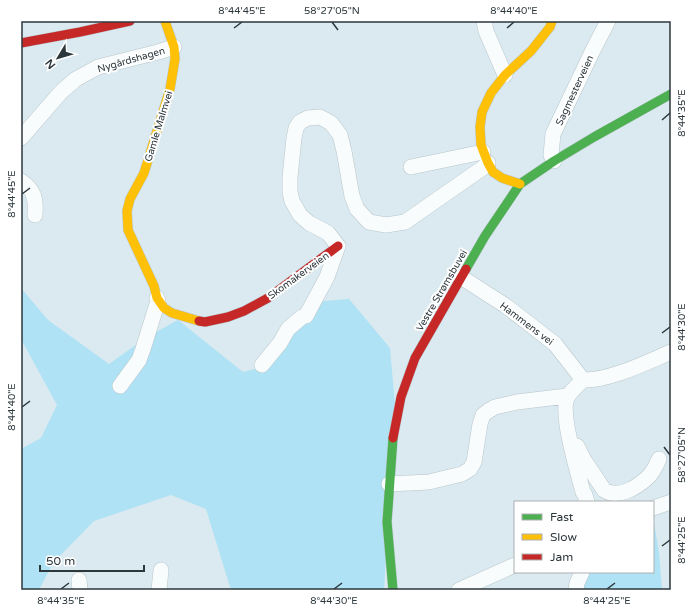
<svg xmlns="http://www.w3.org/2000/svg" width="692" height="611" viewBox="0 0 692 611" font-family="'Varela Round',sans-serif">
  <rect width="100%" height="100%" fill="#daeaf0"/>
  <path fill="#afe2f4" d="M21,288l27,32 61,44 38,-27 31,-17 65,52 20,-5 48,-65 38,-3 41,49 5,57 -11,185h-151l-3,-3 -24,-78 -35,-14 -77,26 -41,42 -14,27h-18v-141l20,-11 16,-33 -36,-66z
    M653,516l6,37 3,37h-87l-1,-18h79z"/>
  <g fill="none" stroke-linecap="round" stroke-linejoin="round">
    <defs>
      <path id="street" d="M484,21l2,10 19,44
        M21,138l40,-46 15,-13 22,-12 60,-15 16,-5
        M554,161l-3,-6 2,-21 40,-84 15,-29
        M411,167l72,-15
        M21,181c14,9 15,19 14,34
        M461,277l45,29 49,38 28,36c-5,5 -11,10 -15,16 -9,14 10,78 15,96l2,3 2,7
        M262,365l18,-22 8,-14 14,-12 4,-1 21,-39 11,-31 -10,-13 -19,-10 -9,-8 -8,-14 -2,-9v-15l4,-39 2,-10 4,-6 8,-4 12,-1 11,6 9,12 4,16 8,45 5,13 12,13 17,3 19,-3 79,-55 4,-4
        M583,380c26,1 64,-18 88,-28
        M120,386l19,-26 4,-11 15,-48 -1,-3
        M577,446l7,14 20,30c14,9 32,-2 43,-12 6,-5 9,-12 12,-19
        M389,484l40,-2 33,-8 8,-5 4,-7 6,-38 3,-9 5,-4 7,-4 22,-5 50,-6
        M653,508l18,-6
        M79,580l1,10
        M159,590l2,-20
        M459,590l56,-25
        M576,590l1,-7 5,-11"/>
      <path id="fast" d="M466,269l19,-33 35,-52 34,-23 40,-24 77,-43
        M393,438l-6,84 6,68"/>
      <path id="slow" d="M165,21l9,26 1,12 -5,30 -26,84 -14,26 -3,12 1,19 26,56 3,12 7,10 8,5 27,8
        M520,184l-18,-6 -9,-6 -5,-9 -7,-18 -1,-18 2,-15 9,-19 14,-18 26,-24 19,-24 2,-6"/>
      <path id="jam" d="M21,43l59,-11 50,-11
        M199,321l6,1 23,-5 16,-6 24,-13 70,-52
        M393,438l8,-41 14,-39 51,-89"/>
    </defs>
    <use href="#street" stroke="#b9c6cb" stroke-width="16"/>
    <use href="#fast" stroke="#b9c6cb" stroke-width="10"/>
    <use href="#slow" stroke="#b9c6cb" stroke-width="10"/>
    <use href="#jam" stroke="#b9c6cb" stroke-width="10"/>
    <use href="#street" stroke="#f9fcfd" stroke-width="15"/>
    <use href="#fast" stroke="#4caf50" stroke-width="9"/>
    <use href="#slow" stroke="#ffc107" stroke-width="9"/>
    <use href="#jam" stroke="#c62828" stroke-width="9"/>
  </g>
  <path fill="none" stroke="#2c373c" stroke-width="1.5" d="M332,22l6,8M234,28l8,-6M507,28l7,-6M662,120l8,-7M22,194l8,-6M662,333l8,-6M22,407l8,-6M664,447l6,8M662,546l8,-6M61,589l8,-6M334,589l8,-6M607,589l8,-6"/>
  <g text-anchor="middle" stroke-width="4" stroke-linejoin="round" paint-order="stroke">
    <g font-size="10" fill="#2c373c" stroke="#fff">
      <text transform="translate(131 59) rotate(-16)" y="4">Nygårdshagen</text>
      <text transform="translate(574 90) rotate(-65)" y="4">Sagmesterveien</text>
      <text transform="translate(158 126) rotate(-73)" y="4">Gamle Malmvei</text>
      <text transform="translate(298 275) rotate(-36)" y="4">Skomakerveien</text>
      <text transform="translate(441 290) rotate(-60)" y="4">Vestre Strømsbuvei</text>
      <text transform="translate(527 323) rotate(37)" y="4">Hammens vei</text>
    </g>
  </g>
  <rect width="692" height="611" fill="none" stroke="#ffffff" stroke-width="44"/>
  <rect x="514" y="501" width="140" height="72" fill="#ffffff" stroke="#abafb1"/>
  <rect x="522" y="514" width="20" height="6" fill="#4caf50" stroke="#abafb1"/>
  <text x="550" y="521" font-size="12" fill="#2c373c">Fast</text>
  <rect x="522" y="534" width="20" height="6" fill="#ffc107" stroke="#abafb1"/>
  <text x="550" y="541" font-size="12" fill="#2c373c">Slow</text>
  <rect x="522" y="554" width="20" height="6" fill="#c62828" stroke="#abafb1"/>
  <text x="550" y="561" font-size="12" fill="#2c373c">Jam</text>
  <g transform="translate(58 58) rotate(232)" stroke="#ffffff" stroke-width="3" paint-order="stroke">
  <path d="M0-3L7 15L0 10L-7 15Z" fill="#2c373c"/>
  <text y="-6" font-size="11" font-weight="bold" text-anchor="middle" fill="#2c373c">N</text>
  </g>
  <path d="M40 565v6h104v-6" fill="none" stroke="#2c373c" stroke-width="2"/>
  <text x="46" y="565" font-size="12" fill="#2c373c" stroke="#ffffff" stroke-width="3" paint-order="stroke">50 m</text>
  <rect x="22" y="22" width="648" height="567" fill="none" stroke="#2c373c" stroke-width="1.5"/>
  <g font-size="10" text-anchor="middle" fill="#2c373c">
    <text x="242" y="14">8°44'45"E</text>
    <text x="332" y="14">58°27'05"N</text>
    <text x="514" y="14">8°44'40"E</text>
    <text transform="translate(681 113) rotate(-90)" y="4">8°44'35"E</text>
    <text transform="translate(11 194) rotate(-90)" y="4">8°44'45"E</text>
    <text transform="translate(681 327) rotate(-90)" y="4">8°44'30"E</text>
    <text transform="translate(11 407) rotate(-90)" y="4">8°44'40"E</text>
    <text transform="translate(681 455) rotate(-90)" y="4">58°27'05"N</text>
    <text transform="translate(681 540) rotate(-90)" y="4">8°44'25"E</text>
    <text x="61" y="604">8°44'35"E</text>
    <text x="334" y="604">8°44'30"E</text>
    <text x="607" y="604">8°44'25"E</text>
  </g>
</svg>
